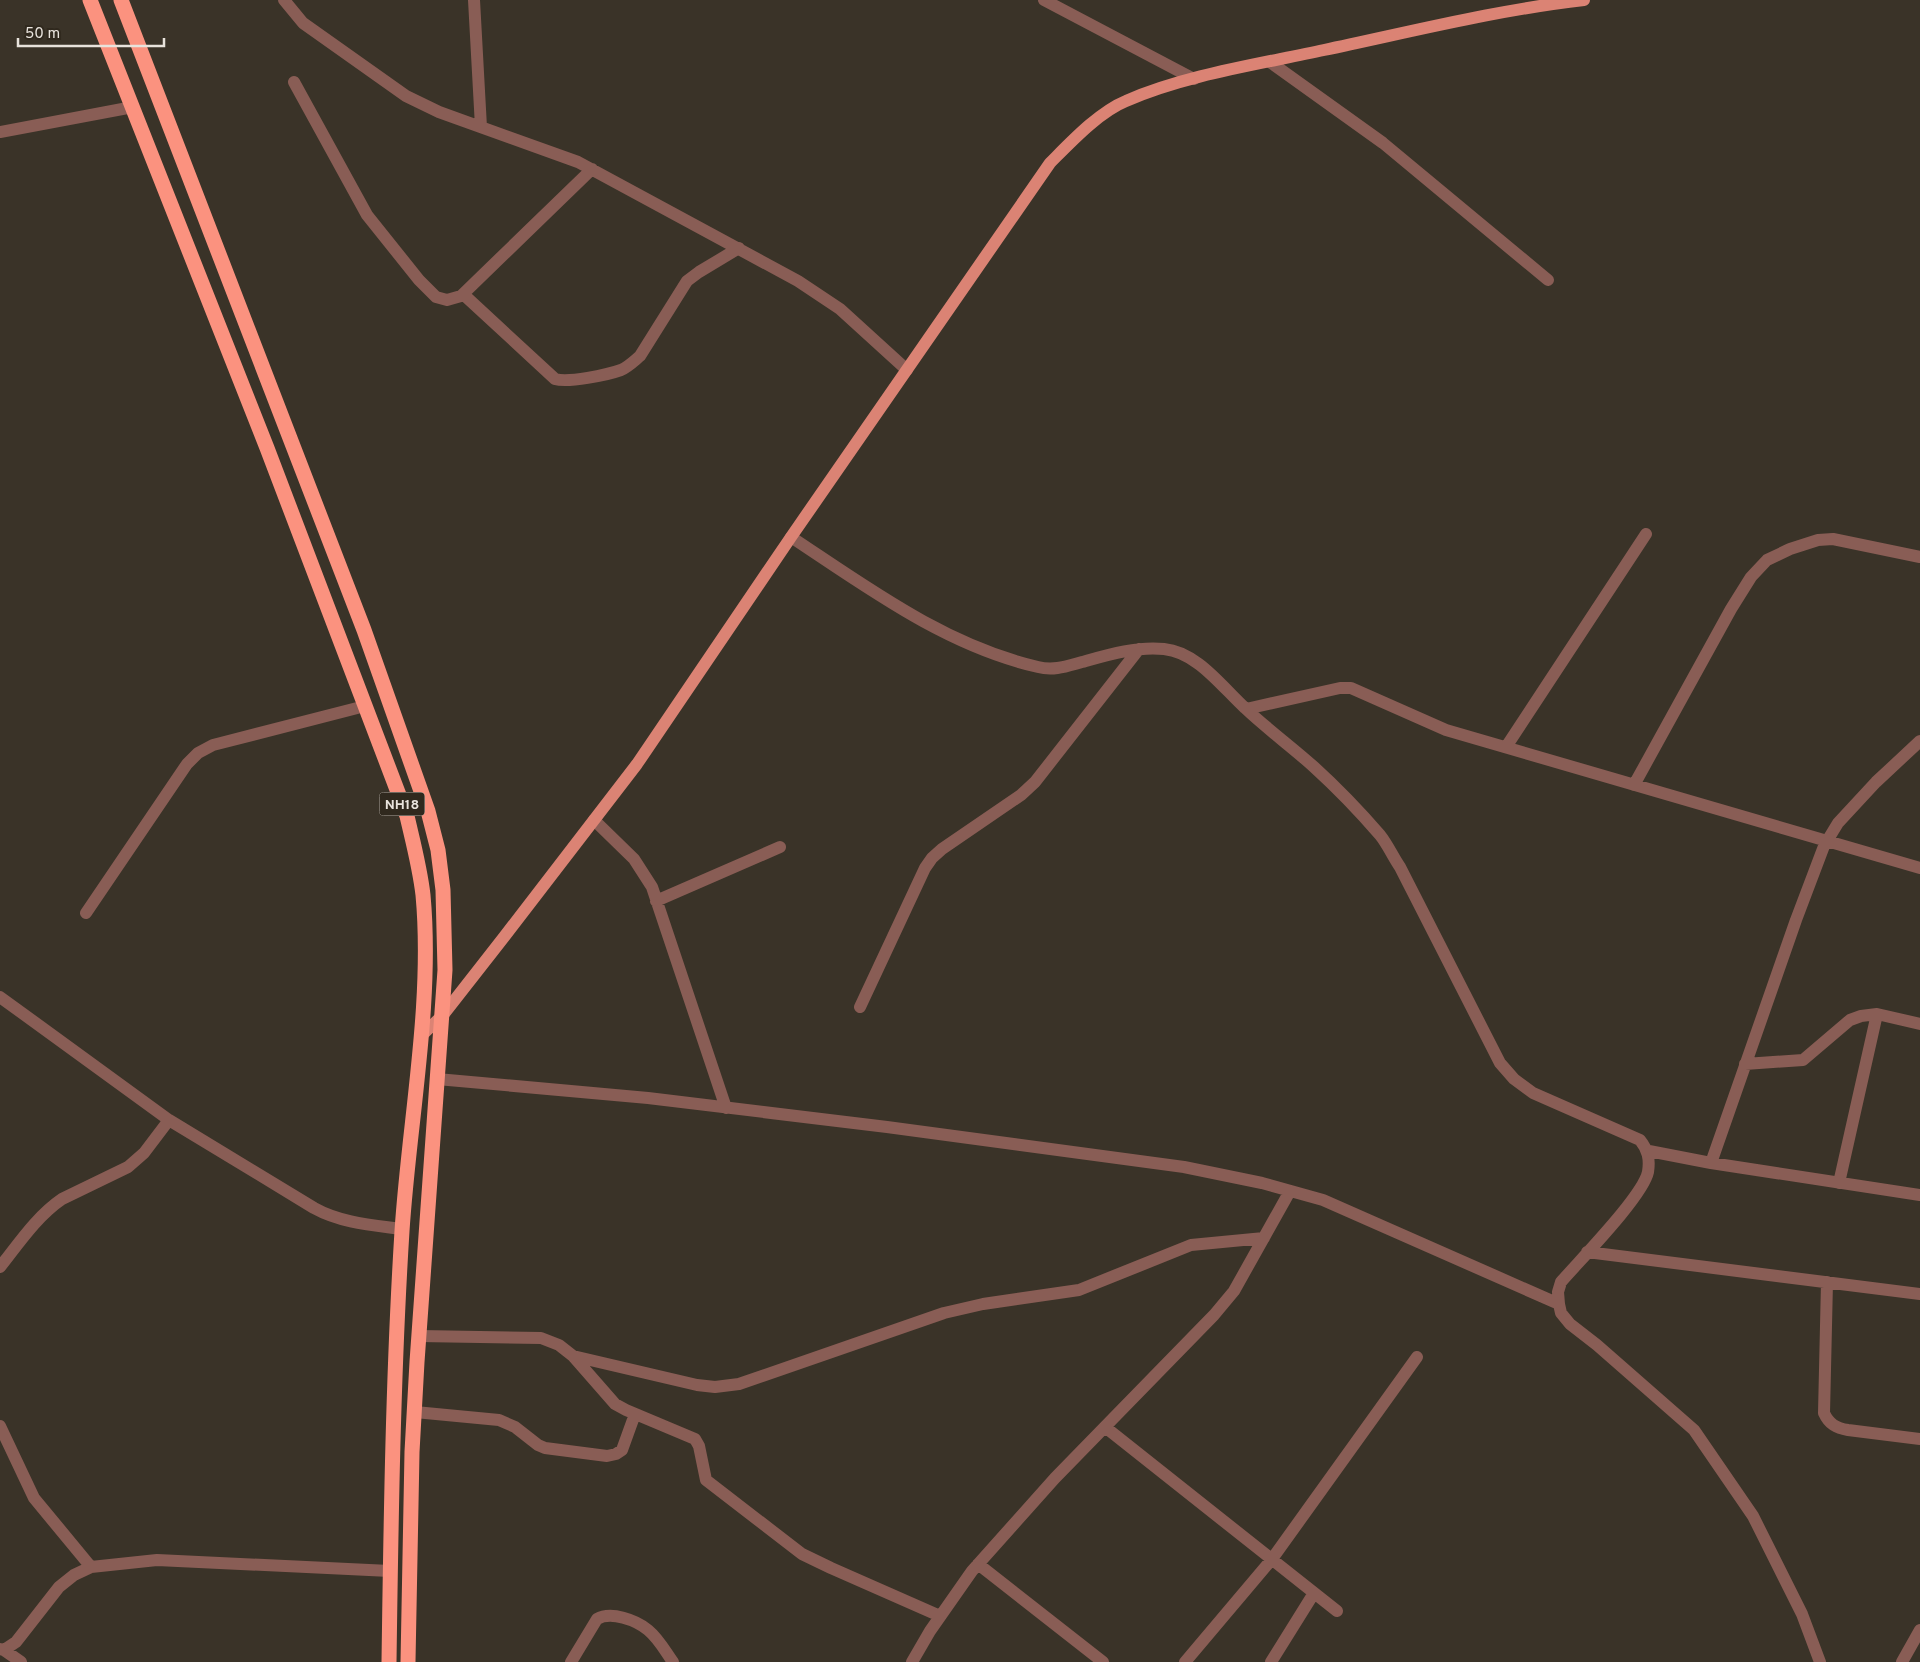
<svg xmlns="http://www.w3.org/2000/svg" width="1920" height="1662" viewBox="0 0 1920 1662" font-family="Overpass,sans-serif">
  <rect width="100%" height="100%" fill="#3a3328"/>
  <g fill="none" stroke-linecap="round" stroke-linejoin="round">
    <path stroke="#895d55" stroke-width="12" d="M284,0l19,23 103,73 33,16 139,50 220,119 42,28 67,61
      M474,0l7,127
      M1044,0l150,79
      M1270,62l113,81 165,137
      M294,82l73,133 52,65 17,17 11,3 14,-4 131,-127
      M0,132l133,-25
      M463,294l92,85c13,4 52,-4 66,-9 7,-3 13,-9 19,-14l47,-75 12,-9 40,-24
      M791,537c77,51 155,109 247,130 16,4 29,-1 44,-5 25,-7 55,-16 82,-13 33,3 58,38 81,59 22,21 47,39 69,59 22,20 47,46 66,68 8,10 13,22 20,32l100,196 14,16 19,14 107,47c8,10 10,19 8,32 -5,24 -68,88 -87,110l-3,10 1,12 2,9 9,11 27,21 97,85 59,86 49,98 18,48
      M1246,709l94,-21h11l95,42 474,138
      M1506,747l140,-213
      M1634,785l97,-176 20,-32 16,-17 23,-11 28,-9 15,-1 87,18
      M594,820l40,39 18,28 74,221
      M656,901l124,-54
      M86,913l101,-149 11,-11 15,-8 152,-39
      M0,997l169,123 145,88c27,15 58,17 88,21
      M860,1007l65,-139 7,-10 10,-9 79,-54 14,-13 104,-133
      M1745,1064l58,-4 47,-40 11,-4 16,-2 43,10
      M437,1079l211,19 239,29 297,40 78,16 61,17 236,104
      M1649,1151l62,12 209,32
      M1711,1163l85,-243 28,-74 14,-23 38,-41 44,-41
      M1839,1183l38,-169
      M1587,1252l333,42
      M0,1267c19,-24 37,-51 62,-68l66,-32 16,-14 25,-33
      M1827,1282l-3,131c5,11 12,15 24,17l72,9
      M419,1336l122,2 18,7 14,11 42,48 11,6 69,29 4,7 7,34 96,74 29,14 109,48
      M573,1356l124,29 18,2 24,-3 205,-71 39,-9 96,-14 112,-45 73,-7
      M415,1412l84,8 16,7 23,18 7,3 62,8 9,-2 6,-4 13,-36
      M0,1426l34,72 57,69
      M1105,1427l232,184
      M978,1564l125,98
      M0,1649l4,1 12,-8 43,-55 15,-12 17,-8 66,-7 233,11
      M4,1650l17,12
      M571,1662l26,-43c14,-8 39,1 51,11 11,9 17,21 25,32
      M912,1662l18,-31 42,-60 83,-93 159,-163 20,-24 56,-100
      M1185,1662l87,-103 145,-202
      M1271,1662l43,-69
      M1902,1662l18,-32"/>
    <path stroke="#db8374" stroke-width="12" d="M420,1037l23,-22 61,-78 133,-173 154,-227 259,-374c21,-21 49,-51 76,-62 59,-26 134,-37 198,-51 86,-18 172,-40 260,-50"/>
    <path stroke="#fb927f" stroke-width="15" d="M90,0l177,448 140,368c6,26 13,52 16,79 10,109 -14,227 -21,336 -9,144 -11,287 -13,431
      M121,0l243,630 64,181 10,39 5,40 2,80 -28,392 -5,90 -4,210"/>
  </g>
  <g text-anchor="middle" stroke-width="5" stroke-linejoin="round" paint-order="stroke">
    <rect fill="#30291e" stroke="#b1aba3" stroke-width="1" x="379.5" y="792.5" width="45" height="23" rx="4"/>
    <g font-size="14" font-weight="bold" fill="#e8e3dc">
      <text x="402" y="809">NH18</text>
    </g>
  </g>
  <path d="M18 38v8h146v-8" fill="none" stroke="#e8e3dc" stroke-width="2.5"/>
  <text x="25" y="38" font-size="15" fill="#e8e3dc" stroke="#30291e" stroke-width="4" paint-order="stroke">50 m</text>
</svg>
